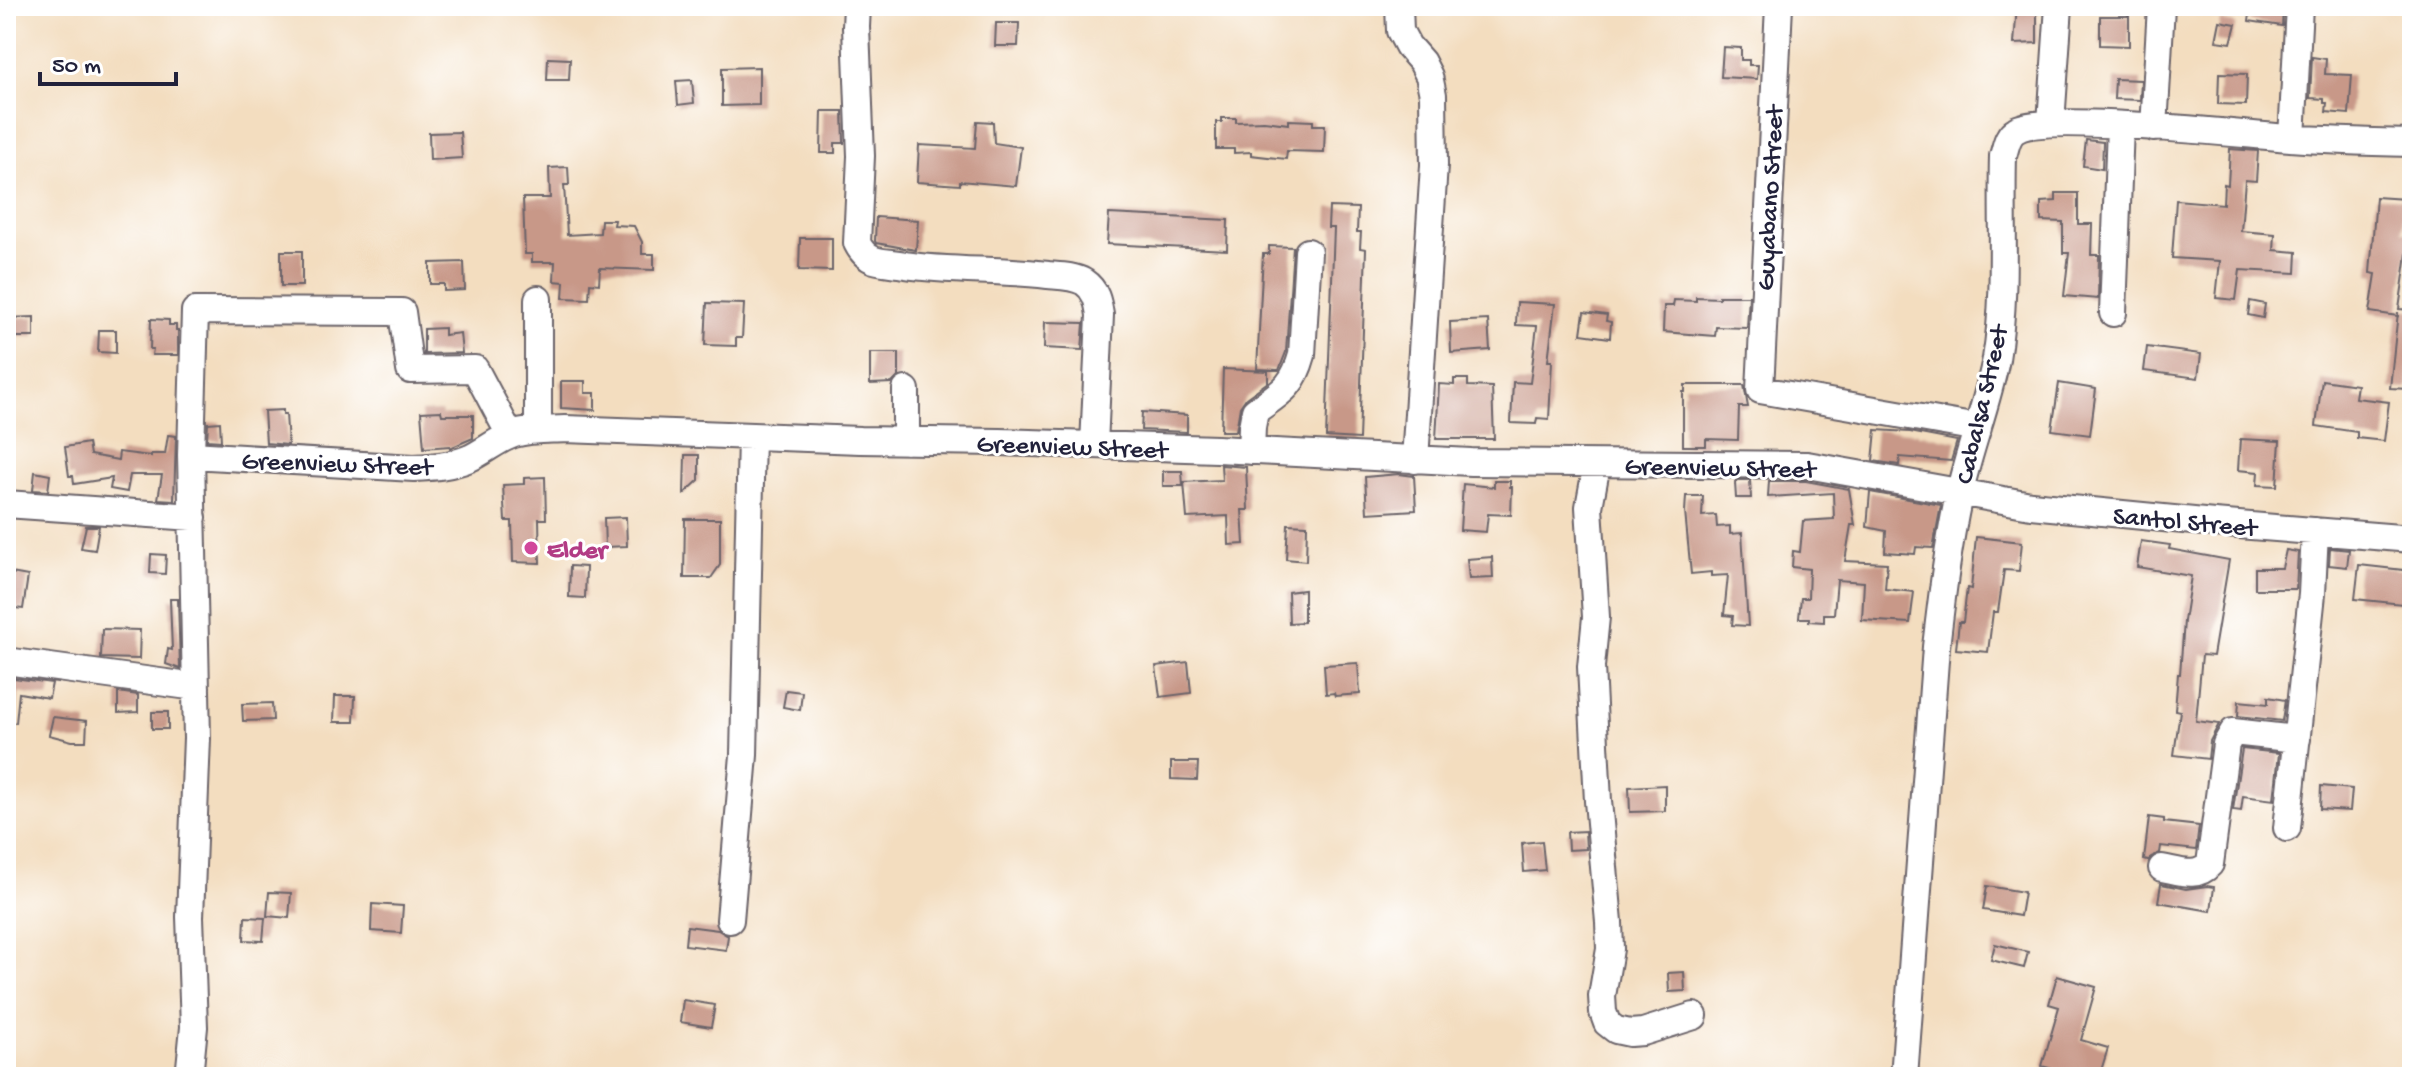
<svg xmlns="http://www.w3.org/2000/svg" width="2418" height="1083" viewBox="0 0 2418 1083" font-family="'Gochi Hand',sans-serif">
  <rect width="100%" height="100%" fill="#fff"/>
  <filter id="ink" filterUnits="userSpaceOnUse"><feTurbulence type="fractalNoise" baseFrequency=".0125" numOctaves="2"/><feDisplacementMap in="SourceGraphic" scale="16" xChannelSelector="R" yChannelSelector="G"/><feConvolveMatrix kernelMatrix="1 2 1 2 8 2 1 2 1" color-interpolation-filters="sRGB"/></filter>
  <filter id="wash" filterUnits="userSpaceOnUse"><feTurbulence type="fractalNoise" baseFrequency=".006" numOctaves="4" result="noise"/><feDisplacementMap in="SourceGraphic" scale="32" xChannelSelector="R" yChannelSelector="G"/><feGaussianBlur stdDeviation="1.8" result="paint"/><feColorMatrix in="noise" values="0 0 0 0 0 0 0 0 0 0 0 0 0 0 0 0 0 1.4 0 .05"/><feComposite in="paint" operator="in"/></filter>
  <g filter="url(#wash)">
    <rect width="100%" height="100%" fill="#f3ddbf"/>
    <g id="blocks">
      <path fill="#c89888" d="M2017,6h20v37l-23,1z
        M2251,6h32l-1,20 -33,-5z
        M2100,16h29v30l-29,-1z
        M2220,21l16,3 -5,19 -15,-2z
        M996,23h23l-1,23h-23z
        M1723,47l18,1v12h8v5h9l-1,14 -36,-2z
        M2312,57l14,2 -1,15 27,1 -3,39 -23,-2 1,-9h-3v-4l-14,-1z
        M548,58l22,1 -1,21h-22z
        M759,67v38l-37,1v-38z
        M2219,73l28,1 -1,31 -28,-1z
        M2115,79l26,1 -1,20 -26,-1z
        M692,80l2,23 -16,2 -2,-24z
        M822,111h21l1,32h-9v10h-14z
        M1222,118h14v4l28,-1 25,3v-4l24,1v4h12l-1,27 -37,-1 -1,8 -35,-4v-3l-17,1v-4h-18v-27h6z
        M977,121l16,1 1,21 27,4 -5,39 -56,-5v4l-43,-3 2,-37 56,3z
        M460,132l2,26 -32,2 -1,-27z
        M2086,140l17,2 -1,27 -19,-3z
        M2230,149l28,2 -2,30 -11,-1 -4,51 34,3 -1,16 23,2 -1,21 -56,-3 -4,30 -20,-2 4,-37 -48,-3 4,-58 47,4 1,-20 4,1z
        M568,167l1,18h-5l3,50 33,-2 1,-13h14l-1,5 20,1 8,16v12h12v16l-54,-2 -1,16 -9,-1 -1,16 -26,-1 1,-16 -10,-1 1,-19h-23v-8h-7l-2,-56h27l-1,-30z
        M2056,193h22v31h14l-1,31h8l-1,44 -34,-3 5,-43h-6v-31l-22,-1v-19l15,-1z
        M2376,197l29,2 -3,32 10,1v23l-5,-1 -8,55 13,1v48h-2l-2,31 -18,-1 8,-76v4l-28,-4 6,-38 -6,-1z
        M1329,207l29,1 -1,24h4l-1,16 6,1 -7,190 -33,-2 8,-209h-6z
        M1109,214l119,6 -1,30 -120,-6z
        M876,217l42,3 -2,30 -40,-7 -1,-2z
        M800,238h32v33l-33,-1z
        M1269,246l24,1 -7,105 -7,18 -22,-1 6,-115h6z
        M281,251h21v35h-21z
        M464,262l1,28 -21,1v-7h-14v-21z
        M1719,296h30l-2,32 -31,-1 -1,9 -52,-4 1,-26h9l1,-6 22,1v-4l23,1z
        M2250,301l15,3 -2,14 -15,-3z
        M1517,302l38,2 -7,57h4l-3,58 -12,-1 -1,6 -25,-1 2,-41 17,1 7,-57 -21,-1z
        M707,303l37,1 -2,34h-6v8l-31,-1z
        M1584,312l23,3 -1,6 5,1 -1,16 -29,-4z
        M34,317v20h-28v-19z
        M151,319l18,1v5h7v5h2v25h-26l1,-6h-3z
        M1488,320l2,30 -39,3 -1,-31z
        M1045,322l39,1 -2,27 -38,-2z
        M444,328v7l16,-2 2,20 -38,1v-25z
        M99,330h17v23l-18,-1z
        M2147,347l54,7 -3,24 -54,-7z
        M870,353h29v23l-7,7 -22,1z
        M1223,369l45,2v11l-22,16 -6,9 -4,24h-15z
        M1454,379h14v7l24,1 2,52h-58l3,-55 15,1z
        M2322,380l35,5 -2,13 34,4 -5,39 -27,-3v-6l-41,-6z
        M561,381h24v12h10v17l-34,-2z
        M2059,383l37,6 -6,46 -38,-5z
        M1685,385h59l4,22h-9l-1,33 -32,-1v7h-23v-54h2z
        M283,410v4h3l2,31 -22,-2 -2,-32z
        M441,411l1,4h31v23l-23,10v-2l-26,2 -3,-36z
        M1142,412l45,3v17l-46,-2z
        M220,422l1,19 -14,-1 1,-17z
        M1876,430l34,2 47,9 -6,20 -51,-4 -1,8 -26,-4z
        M168,435l8,1 -2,64 -16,-1 4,-24h-32l-3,17 -17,-3 2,-11 -38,6 -1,-8h-4l-4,-29 23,-4 2,12 28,5 1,-8 32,4v-2h14z
        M2240,439l40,2 -3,45 -20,-1 1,-13 -20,-2z
        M685,455h14v25l-15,14z
        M1221,465l25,2 2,43h-6l2,34 -15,1 -1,-29 -41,2 -3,-36 38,-2z
        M1163,471h19l1,15h-20z
        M35,472l15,3 -2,16 -15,-1z
        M1399,474l15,2 2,34 -49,3 -2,-36z
        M545,477l1,42h-7l1,44 -27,-1 -1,-41h-7l-2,-36 21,-1v-6z
        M1737,480h13l1,18h-15l-1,-15z
        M1494,481h16v6h2l-1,28 -23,-1 -2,18 -26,-2 3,-46 31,3z
        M1769,481h37l43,8 6,36h-4l-6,36 42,2 -2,26 29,3 -4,31 -48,-3 2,-38 -27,-2 -3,34h-10v8l-15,-1v-3h-10l2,-20h7l1,-29 -17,-2 1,-16 7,1 3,-31 31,-2 -1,-26 -65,4z
        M1870,492l71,13 -8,43 -17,-1 -1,7 -30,-2 1,-21 -19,-4z
        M1686,496h17l-1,20 14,-1 1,12 13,-1v8l12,-1 6,93 -16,-1 1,-9 -9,-1 4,-40 -17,1v-4l-20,2 -6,-62z
        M626,517l1,29 -22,1 -1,-29z
        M685,519h35v46l-9,13h-27z
        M1288,524l19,1 -1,36 -20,-2z
        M86,526h13l-4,24 -14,-2z
        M1976,537l46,5 -3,29 -15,-1 -6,42h-5l-5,40 -32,-3 3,-27h4l4,-34 4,1z
        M2141,541l29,4 -1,4 60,11 -16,96 -11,-1 -6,66 23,3 -9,17 -2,18 -34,-4 6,-44 -5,-1 3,-36h2l4,-53 7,-45 -54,-9z
        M2330,548l19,2 -2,17 -18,-2z
        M2286,550l12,2 -2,37h-41v-21h27z
        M151,554l15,1 -1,19 -15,-1z
        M1492,557l1,21 -24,1 -2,-20z
        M2359,565l53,6v34l-57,-6z
        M570,566l16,1 -1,31 -16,-1z
        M6,572l22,4 -5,33 -17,-2z
        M1304,590v32l-15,1 -1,-31z
        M170,599h8l2,70 -14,-5 2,-15 4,1z
        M102,629l38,1 -1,29 -38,-1z
        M1188,662l3,31 -31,4 -4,-31z
        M1358,663l2,31 -25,2 -1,-3 -8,1 -2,-29z
        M6,677l46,6 -3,15 -30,-5 -3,30 -10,-1z
        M786,690l16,2 -2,18 -17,-3z
        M118,692l20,3v17l-20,1z
        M335,696h20l-1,26h-20z
        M2268,697l17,3 -3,21 -44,-5 1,-15 29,3z
        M272,703l1,17 -30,1 -1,-17z
        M152,712h16v17h-16z
        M53,717l34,4 -1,20h-14l-23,-6z
        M2242,749l37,4 -5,47 -31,-4 -2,15 -8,-1z
        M1171,762h27l-1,18 -26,-1z
        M1665,785v26l-35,1 -1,-25z
        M2321,786l31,3 -2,22 -30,-2z
        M2149,817l15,2v3l35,4 -3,24 -35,-4 -1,7 -9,4 -3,4 -4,-1z
        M1585,831l1,18 -18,1 -1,-18z
        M1542,841l3,29 -21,2 -2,-29z
        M2161,884l25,5 21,-3 7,1 -3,24 -53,-9z
        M1987,886l37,6 -4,24 -37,-6z
        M269,892l22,1 -2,25 -22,-2z
        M372,904l31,2 -2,27 -30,-2z
        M245,917l20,1 -2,23 -19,-1z
        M687,926l31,4 10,6 -2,14 -41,-5z
        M1995,944l33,8 -4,16 -33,-8z
        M1684,972l1,19 -16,1 -1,-19z
        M2057,976l39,11 -15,53 27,8 -9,29h-18l-39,-11 17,-59 -10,-3z
        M683,1000l32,5 -4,22 -31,-5z"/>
    </g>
  </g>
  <g filter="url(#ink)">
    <use href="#blocks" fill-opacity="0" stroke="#6b6369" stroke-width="2"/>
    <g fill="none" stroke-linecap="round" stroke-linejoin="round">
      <defs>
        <path id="minor" d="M857,6l-1,21 5,129 -4,87c4,8 9,14 17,17 10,3 21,3 31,5 47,7 96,4 143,10 12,1 26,1 36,7 12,8 14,20 16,33l-6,130
          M1399,6l1,25 8,15 14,16 7,14 4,19 1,70 -19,295
          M1779,6l-19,384 218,38
          M2051,123l8,-117
          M2154,128l7,-122
          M2292,138l7,-132
          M538,299v131
          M2113,313l7,-187
          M906,441v-51
          M1251,451l1,-24 3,-16c25,-18 38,-23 47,-56l6,-103
          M191,455l223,13c19,-1 37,-2 56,-10 15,-7 28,-19 44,-24 17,-5 34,-4 51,-5l295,11 140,2 217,7 254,13 336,3 224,40 183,18 198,16
          M1597,464l-8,43 7,110 -5,50 7,134 11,121 1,27 -8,47 1,16 4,11 9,7 14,3 13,-1 51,-16
          M6,504l187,13
          M6,661l190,26
          M2287,828l25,-234 3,-63
          M2162,868c17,3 35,11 48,-4l16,-120 7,-12 64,7
          M730,920l14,-165 7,-319
          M189,1077l5,-50 -4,-110 7,-179 -6,-283 4,-144 207,1 8,58 65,-1 35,66
          M1904,1077l32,-430c6,-51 12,-102 23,-152 10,-46 28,-90 37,-136 11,-66 5,-136 7,-203 3,-9 4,-21 13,-26 28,-18 229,5 274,8 40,3 81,4 122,5"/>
      </defs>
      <use href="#minor" stroke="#6b6369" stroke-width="30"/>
      <use href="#minor" stroke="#fff" stroke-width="26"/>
    </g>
  </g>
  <circle fill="#d1479c" stroke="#fff" stroke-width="3" cx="531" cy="548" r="8"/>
  <g text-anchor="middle" stroke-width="6" stroke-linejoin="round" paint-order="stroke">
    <g font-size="26" fill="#22223b" stroke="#fff">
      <text transform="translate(1768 198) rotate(-87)" y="9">Guyabano Street</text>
      <text transform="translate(1980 404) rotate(-77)" y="9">Cabalsa Street</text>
      <text transform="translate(1072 445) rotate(2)" y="9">Greenview Street</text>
      <text transform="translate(337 462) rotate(2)" y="9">Greenview Street</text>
      <text transform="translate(1720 466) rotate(1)" y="9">Greenview Street</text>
      <text transform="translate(2185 520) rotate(5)" y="9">Santol Street</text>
    </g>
    <g font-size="26" font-weight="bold" fill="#b23c85" stroke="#fff" text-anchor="start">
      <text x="547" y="557">Elder</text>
    </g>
  </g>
  <rect width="2418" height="1083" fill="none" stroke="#fff" stroke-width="32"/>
  <path d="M40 72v12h136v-12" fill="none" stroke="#22223b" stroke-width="4"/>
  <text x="52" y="72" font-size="24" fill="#22223b" stroke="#ffffff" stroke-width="6" paint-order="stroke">50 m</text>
</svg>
